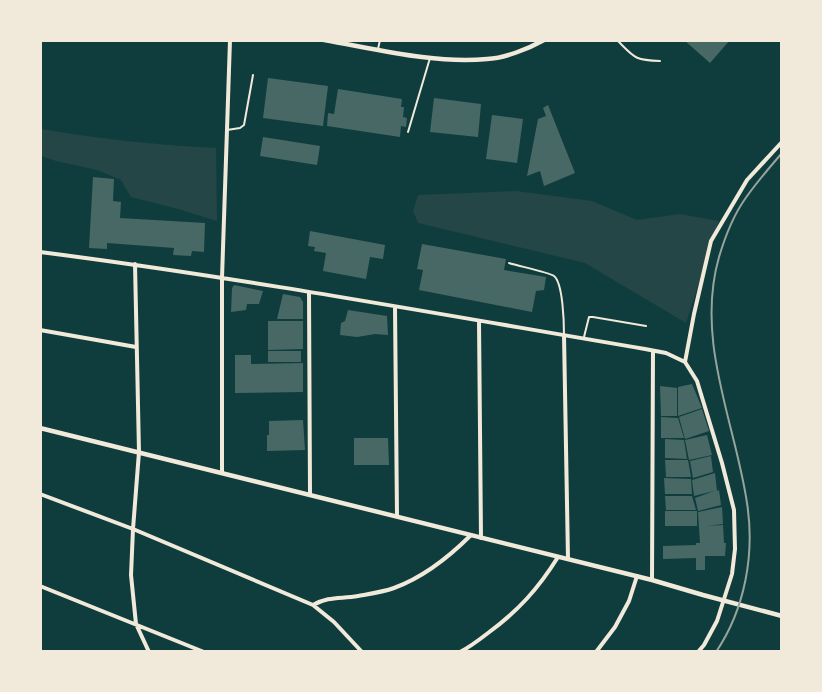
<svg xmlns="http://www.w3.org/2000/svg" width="822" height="692" viewBox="0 0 822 692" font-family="'DM Sans',sans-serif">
  <rect width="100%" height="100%" fill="#0f3d3e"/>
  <path fill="#244646" d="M41,129c58,10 116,16 175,19l1,73 -39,-12 -47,-12 -10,-17 -24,-10 -41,-9 -15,-5z
    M516,191l76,10 45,19 43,-6 39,7 -33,102 -101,-60 -167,-40 -5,-12 5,-16z"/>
  <path fill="#486865" d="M684,40h46l-20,23z
    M268,78l60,8 -5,40 -60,-8z
    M338,89l64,10 -1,8h3l-1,10 4,1 -1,9 -5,-1 -1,11 -73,-11 1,-13 6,1z
    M434,98l47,6 -3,33 -48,-5z
    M548,105l27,68 -31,13 -4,-15 -13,5 11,-57 8,-3 -3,-8z
    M492,115l31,4 -6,44 -31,-4z
    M263,137l57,9 -3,19 -57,-9z
    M93,177l21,2 -1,22 8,1 -1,16 85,5 -1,29 -12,-1 -1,5 -18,-1 1,-7 -67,-5v6l-18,-1z
    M310,231l75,14 -2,14 -13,-2 -4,22 -43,-8 3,-18 -12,-2 1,-4 -7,-1z
    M422,244l84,15 -2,11 42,7 -2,13 -8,1 -4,21 -113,-22 4,-20 -6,-1z
    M234,285l29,6 -4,13h-12l-1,6 -15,2 1,-24z
    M283,294l17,3 3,5v17h-26z
    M348,310l39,6 1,19 -13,-1 -18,3 -17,-2 1,-12 4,-2z
    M268,321h35v28l-35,1z
    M268,351h33v11h-33z
    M235,355h16v9l52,-1v29l-68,1z
    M692,384l10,24 -24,8v-29z
    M660,386l17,2v28h-16z
    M702,409l7,22 -24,8 -6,-22z
    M661,417l17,1 6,20h-23z
    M303,420l2,30 -38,1v-16h2v-14z
    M707,435l5,20 -23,5 -4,-20z
    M354,438h34l1,27h-35z
    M665,439l19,1 3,19 -22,-1z
    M711,456l2,16 -20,6 -3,-17z
    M665,460h23l3,17h-25z
    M715,473l2,18 2,-1 2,15 -23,6 -3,-13 19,-7 -20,5 -2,-16z
    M664,478l27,1 1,15h-27z
    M665,496h27l4,14h-30z
    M722,507l1,17 -16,2 16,-1 1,18h2l-1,13h-20v14h-9v-12l-33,1v-13l33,-1v-2h4l-2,-31z
    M665,511h32v15h-32z"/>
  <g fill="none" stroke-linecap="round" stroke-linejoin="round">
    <path stroke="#f1e9da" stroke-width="2" d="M617,40c18,18 17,20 43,21
      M378,49l2,-9
      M227,130l13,-2 4,-3 9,-50
      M408,132l22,-74
      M509,263c9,3 39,9 45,13 9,7 10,47 10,59
      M584,337l5,-20h4l53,9"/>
    <path stroke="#f1e9da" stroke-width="4" d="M40,252c203,26 404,63 605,97l21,4 19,9
      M135,264l4,188 -6,77 -2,46 5,49 13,28
      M309,292l1,202
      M395,307l2,209
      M479,321l2,217
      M40,330l96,17
      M564,335l4,224
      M685,362l12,19 25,82 12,47 1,39 -3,25 -15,47 -13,24 -6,7
      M685,362l9,-48 17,-73 36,-61 35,-38
      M222,473v-195l8,-238
      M40,494l93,35 180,76 21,17 28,30
      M652,580l1,-229
      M40,586l164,66
      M313,605c16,-9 27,-6 45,-9 11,-2 25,-4 36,-8 30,-11 55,-31 77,-53
      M460,652c10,-5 19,-12 28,-19 30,-22 50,-44 70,-76
      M596,652l19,-25 14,-26 8,-25"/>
    <path stroke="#f1e9da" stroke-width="4.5" d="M324,40c52,9 110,24 163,19 18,-1 41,-10 57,-19
      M40,428l612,152 51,15 79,21"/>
    <path stroke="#97a49c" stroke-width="2" d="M716,652c29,-43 39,-98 31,-149 -12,-81 -52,-162 -28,-246 6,-20 14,-41 26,-58 11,-16 24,-31 37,-46"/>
  </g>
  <rect width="822" height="692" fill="none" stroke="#f1e9da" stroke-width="84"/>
</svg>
